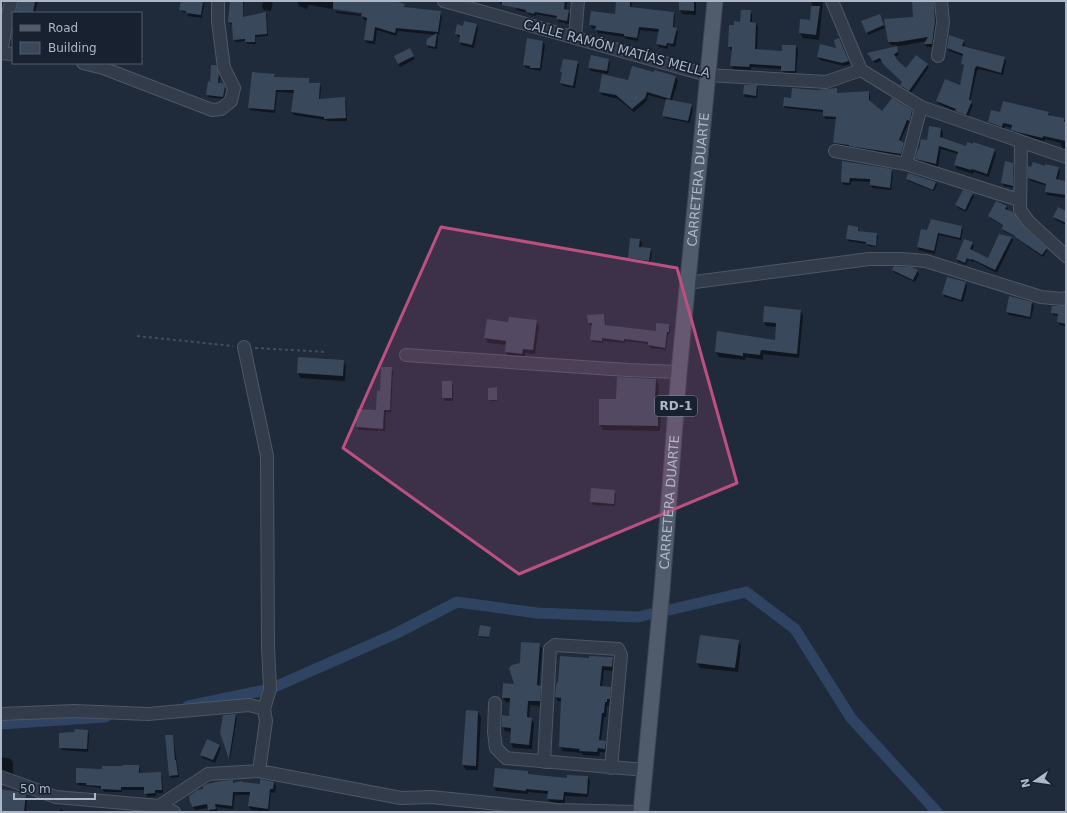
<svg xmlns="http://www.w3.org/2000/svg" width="1067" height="813" viewBox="0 0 1067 813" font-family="'DejaVu Sans',sans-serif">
  <rect width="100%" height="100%" fill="#1f2a3b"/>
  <path fill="#0007" d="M22,1h16l-3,11 5,1h-23z
    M182,1l21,1 1,3 -2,13 -14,-2 -1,-3 -5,-1 -1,-1 10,1 -10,-3v2l-1,-2z
    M231,1h13l-1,17 23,-5 1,2 1,21 -13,1 1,7h-9l-1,-3 -11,1 -2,-17 -3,-1 -1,-2z
    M263,1h10l-2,10 -7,-1 -2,-3z
    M297,1h95l12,4 2,3 34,4 2,4 -3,19h-2l1,2 -1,12 -8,-1 -2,-3 1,-6 9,-4 -39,-4 -2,5 -19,-6 -2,14 -8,-1 -2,-3 2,-19 -3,-1 -2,-4 -26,-3 -1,-2 32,4v-2l-33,-4v1l-1,-1 -24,-4 -2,4 -8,-3z
    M485,1h82l-1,10h2l2,3 -1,10 -10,-2 -2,-4 -21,-4v2l-7,-1 -1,-2 -11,-3 -2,-3 -14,-3 -2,-2z
    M617,1h15l-1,8 43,4 1,3 -1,12 2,1 2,3 -3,15 -7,-2v4l-9,-2 -2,-3 2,-12 -19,-2 -2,11 -12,-2 -1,-2 -27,-4 -2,-4 -4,-1 -2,-3 26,-10z
    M680,1h15l1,2v12l-14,-1 -2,-4z
    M812,1h11l-4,39 -16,-2 -3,-5 1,-13 10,1z
    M913,1h23l-1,5 2,20 -3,21h-7l-2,-3 2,-3 -27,5 -9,-1 -2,-3 25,-25z
    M750,11l2,4v8h4l2,4 -1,23 26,2 13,-6 2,4 -2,25 -12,-1 -2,-5 -31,-2v3l-18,-1 -2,-4 1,-15h-1l-2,-4 6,-20 6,-3z
    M881,18l4,10 -17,7 -1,-3z
    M476,25l2,3 -4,20 -13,-3 -1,-3 1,-4 -3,-1 -2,-3 8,-7z
    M13,34v15l-2,-3z
    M963,41l2,3 -1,3 40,11 2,3 -3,14 -24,-6 -2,2 -7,31 3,3 -5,12 -29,-13 -2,-3 23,-15 5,-19 -3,-3 1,-8 -14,-5 -1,-3z
    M543,42l2,3 -4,26 -15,-3 -2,-3z
    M841,42l9,22 -6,2 -24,-6 -2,-3 20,-7z
    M409,49l6,10 -15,8 -5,-10z
    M898,50l1,5 -5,2 2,4 10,9 21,-5 2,2 -18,26 -8,-5 -2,-3 2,-2 -21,-22 -7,2 -6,-9z
    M609,60l1,3 -2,11 -17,-3 -2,-3z
    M577,62l2,3 -4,23 -12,-2 -2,-3 2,-9 -1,-2z
    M217,69l3,9 -1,6h4l2,5 -1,10 -16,-2 -1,-2 3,-12z
    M655,71l21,6 2,4 -6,20 19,4 2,3 -3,15 -25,-5 -1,-3 2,-15 -18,-5 -1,6 -13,11 -16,-13 -16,-4 -2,-4 54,-18z
    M274,75l2,3 32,1 2,5h9l2,3 -1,13 24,-2 2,3 1,20h-20l-1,-1 -32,-5 -2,-3 3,-19 -18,-1 -2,21 -24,-3 -2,-3z
    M757,86l1,3 -1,9 -12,-1 -1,-3z
    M836,89l2,5 30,-2 2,3v7l12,10 30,-1 1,3 -2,9 -2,-1 -9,20 5,4 -3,11 -50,-8 -1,-2 -15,-1 -2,-3 2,-24h-11l-1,-7 -39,-4 -1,-2 8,-7 24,-8z
    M1049,113l1,3 14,3 2,4v26h-3l-2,-4v-2l-16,-4v2l-25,-5 -6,-2 -2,-6 -7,-2 -1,4 -13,-5 -2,-3 12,-8z
    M941,129l2,3 -1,7 25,8 27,3 2,4 -7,23 -15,-5 -1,2 -16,-5 -2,-4 3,-11 -17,-5 -3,18 -20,-5 -2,-3 12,-18z
    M843,162l48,8 2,3 -2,17 -19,-2 -1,-3v-3l-19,-1 -2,4h-6l-2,-3z
    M1013,164l1,3v21l-10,-2 -2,-3z
    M1045,167l13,1 2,3 -2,9 8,2v16l-19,-3 -1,-3 1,-6 -16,-5 -2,-3z
    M907,179l29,3 1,3 -3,6 -26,-10z
    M972,194l2,3 -8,15 -8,-4 -1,-3z
    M1006,206l2,3 -1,1 16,18 23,21 1,2 -4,6 -26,-18 -1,-2 -12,-6 -1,-2 1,-3 -14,-8 -1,-2z
    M1066,212v13l-10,-5 -2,-3z
    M858,227l1,5 17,2 2,2 -2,11 -8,-1 -1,-2 -19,-3 -1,-2z
    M961,227l2,2 -2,11 -22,-5 -4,19 -16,-4 -1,-3 10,-15z
    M1011,237l2,3 -16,33 -23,-12 -1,1 -5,-2 -2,5 -8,-3 -1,-3 15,-16 2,3 -2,4 16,9z
    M640,240l2,3 -1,5 9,1 2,3 -2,11 -19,-2 -2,-3z
    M893,270l24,1 2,3 -4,8 -20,-9z
    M947,278l19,5 1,3 -4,16 -18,-5 -2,-3z
    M1032,303l2,3 -3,13 -22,-4 -2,-3z
    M1066,308v18l-6,-1 -2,-3 1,-6 -6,-1 -1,-3z
    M801,311l2,5 -4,42 -36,-4v6l-17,-3 -1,3 -26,-3 -3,-5 60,-11 1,-14 -11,-1 -2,-4z
    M604,315l1,3 1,8 50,6 13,-7 1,2v7h-2l-2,16 -16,-2 -1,-4 -24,-3v2l-22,-2v2l-10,-1 -2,-2 2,-15h-3l-1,-2z
    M536,321l3,5 -4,28 -10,-1v5l-17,-1 -2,-5 1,-7 -19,-2 -3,-5 24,-15z
    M299,358l44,3 3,5 -1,15 -45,-3 -2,-5z
    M391,368l2,3 -2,42 -5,-1 -1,19 -26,-1 -2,-3 20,-16 4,-19z
    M656,380l3,5 -1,17 3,5 -1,24 -57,-1 -3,-5 17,-25z
    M443,382h8l2,3v16h-8l-2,-3z
    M497,388v13h-7l-1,-1z
    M614,491l2,3 -1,12 -22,-1 -2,-3z
    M490,628l-1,10 -9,-1 -1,-1z
    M738,641l3,5 -3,26 -38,-4 -3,-5z
    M539,644l3,5 -3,37 4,5 -1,15 -12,-1 -1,13h2l3,5 -2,26 -19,-1 -2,-5 1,-11 -7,-1 -2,-4 7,-10 1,-14 -5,-1 -3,-4 12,-13 5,-21z
    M613,658l2,5 -1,8 -10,-1 -2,17 8,1 2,4v11l-3,-1v4h-2l-1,11h-2l-3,24 4,1 3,4 -1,7 -7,-1 -1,4 -16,-1 -1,-2 -19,-2 -3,-4 2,-45 -4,-1 -2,-4 34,-38z
    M478,712l3,5 -3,53h-12l-3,-5z
    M236,715l1,2 -7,42 -9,-26z
    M87,731l2,3 -1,18 -26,-2 -2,-3z
    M173,736l6,41 -8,1 -1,-2z
    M219,745l2,3 -6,15 -12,-5 -2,-3z
    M1,757l10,2 2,4v13l-12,-2z
    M138,766l2,3v5l20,-1 2,3 1,17h-7v3l-9,1 -2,-7h-23v2h-18l-2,-4 -24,-3 -1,-3 26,-12z
    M496,769l31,3 2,3 39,4 20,-2 2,4 -2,16 -23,-1v8l-15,-2 -2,-3v-5l-20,-2v2l-32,-3 -2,-4z
    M233,781l1,2 26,2 14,-3 2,4 -1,7 -4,-1 -2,20 -18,-2 -2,-4 2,-11h-16l-2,14 -17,-2 2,5h-8l-2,-4 -13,2 -2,-3z
    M1,786l3,5 21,4 2,4 -1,13h-19l-6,-3z
    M60,809l7,3h-8z
    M115,811l15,1h-15z"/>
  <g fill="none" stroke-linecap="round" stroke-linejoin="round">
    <path stroke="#2f4363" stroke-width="11" d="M669,610l77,-18 49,37 56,89 86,94
      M188,706l82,-17 125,-55 62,-32 80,11 101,4 12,-3
      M1,724l105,-7"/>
  </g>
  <path fill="#3a485b" d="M18,1h17l-2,12h-17z
    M181,1h22l-2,14 -15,-2v-2l-7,-1z
    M230,1h13v16l23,-5 1,22 -12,1v7h-10v-3l-12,1 -1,-17 -4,-1z
    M333,1h62l10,3 -1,3 37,4 -3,21 -42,-4 -1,5 -20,-6 -2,14 -9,-1 3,-22 -6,-2 1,-3 -29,-4z
    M502,1h63l-1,8 5,1 -2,11 -11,-2 1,-3 -22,-4 -1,2 -8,-2v-2l-24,-5z
    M616,1h14v6l44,5 -1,15 4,1 -4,16 -6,-1 -1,3 -10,-2 3,-15 -20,-2 -2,11 -13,-2v-2l-29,-4 1,-4 -7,-1 2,-14 24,3z
    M679,1h15v10l-15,-1z
    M912,1h22l1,21 -3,22h-8l4,-7 -31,5h-9l-4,-23 29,-2z
    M811,6h9l-4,29 -17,-2 1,-14 10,1z
    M741,10h10l-1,12 6,1 -1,26 27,2v-6h14l-1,26h-14v-5l-31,-2 -1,3 -19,-1 2,-19h-4l1,-22h5v-4l6,1z
    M880,14l4,11 -18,8 -5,-12z
    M464,21l13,3 -5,21 -13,-3 1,-7 -5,-1 2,-10 6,2z
    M437,33l-2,14 -9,-2 1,-6z
    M949,35l15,5 -2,6 43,11 -4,16 -24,-7 -2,2 -6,32 3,1 -6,14 -11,-4 1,-2 -20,-8 9,-22 15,6 4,-20 -3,-1 2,-10 -16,-6z
    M527,38l16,3 -3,27h-10v-2l-7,-1z
    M839,38l10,23 -7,2 -25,-6 3,-13 16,4 -2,-8z
    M897,46l1,6 -4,2 3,6 9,8 10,-13 12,9 -19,27 -9,-6 2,-3 -19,-18 -3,-6 -7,3 -6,-8z
    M410,48l4,8 -16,8 -4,-8z
    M591,55l18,4 -2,12 -19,-3z
    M563,59l15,2 -5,25 -13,-3 2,-11h-2z
    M211,65h5l3,9 -1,9h5l2,3 -2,11 -17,-2 2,-14 2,1z
    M632,66l22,6v-2l22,6 -6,23 -23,-7 -2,6 -13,11 -16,-14 -17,-3 3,-18 26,6z
    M252,72l23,2 -1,3 35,1v5h11l-1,16 26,-2 1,21 -22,1v-2l-33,-5 3,-22h-18l-2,20 -26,-2z
    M744,85h13l-1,11 -13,-2z
    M792,88l24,2 21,-2v5l32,-2v9l13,11 10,-13 20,12 -2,11 -3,-1 -8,20 5,3 -3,11 -52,-8v-1l-16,-2 3,-26 -13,-1v-6l-40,-4 1,-9 7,1z
    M666,99l26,5 -4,17 -26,-5z
    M1003,101l46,11 -1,3 16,3v4h2v19l-23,-5v2l-26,-6 -6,-2 1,-5 -9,-2 -1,4 -14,-5 3,-12 9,2z
    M929,126l12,2 -1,9 26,9 1,-4 6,2v-2l22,7 -8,25 -15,-5 -1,1 -17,-5 4,-13 -19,-6 -3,18 -21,-5 3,-10h1l2,-10 6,1z
    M842,161l50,8 -2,19 -20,-3v-6l-20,-1 -1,5 -8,-1z
    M1005,161l8,2v23l-12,-3z
    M1033,162l12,4v-2l14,3 -3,12 10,2v14l-21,-3 1,-8 -18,-6v-12l3,1z
    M908,173l28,9 -3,8 -27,-11z
    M963,190l10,3 -8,17 -10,-5z
    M996,201l11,5 -2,3 8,3 11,15 23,21 -5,7 -27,-18v-1l-13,-7 1,-4 -15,-9z
    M1058,207l8,4v12l-13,-6z
    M931,219l31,7 -2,12 -22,-5 -4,18 -17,-4 4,-18 6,1z
    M848,225l10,2v4l19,2 -1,13 -10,-2v-2l-20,-3z
    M999,234l13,3 -17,33 -23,-11 -1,1 -4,-2 -2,5 -9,-4 8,-20 9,3 -3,7 18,9z
    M630,238l10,1 -1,8 12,1 -2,13 -21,-3z
    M894,266l18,1 6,3 -5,10 -21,-10z
    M947,277l19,5 -5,18 -19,-6z
    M1009,296l23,6 -2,15 -24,-5z
    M764,306l37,4 -4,44 -36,-4 -1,5 -17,-2v3l-28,-4 2,-21 58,9 1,-17 -13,-1z
    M1052,306h14v18l-9,-2 1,-8 -7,-1z
    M604,314l1,11 51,6v-8l13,1v8h-2l-2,16 -17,-3v-3l-24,-3v2l-22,-3v3l-12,-1 2,-17h-4l-1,-8z
    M509,317l28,3 -4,30 -10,-1 -1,5 -17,-2 1,-11 -22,-3 3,-19 21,3z
    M298,357l46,3 -1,16 -46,-3z
    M381,367h11l-2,43h-6l-1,19 -27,-2 1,-18 19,1 1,-20 3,1z
    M617,377l39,2 -1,21h3v26l-59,-1v-26h17z
    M442,381h10v17h-10z
    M497,387v13h-9v-12z
    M591,488l24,2 -1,14 -24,-2z
    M480,625l11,2 -2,10 -11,-1z
    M700,635l39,5 -4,28 -39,-5z
    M521,642l19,1 -3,42 4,1 -1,15h-12l-1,16 5,1 -3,27 -19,-2 1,-15 -9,-1v-12l7,1 1,-18h-8l1,-15 11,1 -5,-16 3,-3 8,-2z
    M560,656l29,2v-2l24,1 -1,10 -10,-1 -2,20 11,1 -1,12h-3v3h-2l-1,11h-2l-3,27 7,1 -1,8 -7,-1 -1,4 -18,-1 1,-2 -21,-2 2,-49 -6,-1 1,-11 1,-4h1z
    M466,710l12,1 -2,55 -14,-1z
    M236,714l-7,45 -9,-26 3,-18z
    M75,729l13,1 -1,19 -28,-1v-15l15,-1z
    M165,735h8l2,25h1l2,15 -9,1z
    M207,739l13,6 -7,15 -13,-5z
    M122,765h17v8l22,-1 1,18h-7v3l-11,1v-7h-23v3l-20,-1v-3l-15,-1v-2h-10v-15l26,1v-3h20z
    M495,768l33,3v3l39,4v-3l21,1 -1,18 -23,-2 -1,8 -16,-1 1,-8 -22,-2v2l-33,-4z
    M260,779l14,3 -1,7h-3l-2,20 -20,-3 2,-14h-17l-1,14 -17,-2 1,5 -8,1 -1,-6 -15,3 -1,-4h-1l-1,-7 8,-6 6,-1v-3l4,-2 14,-3 12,-1v3l8,-2 1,1 18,2z
    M1,789l18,3 7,2 -2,18h-23z"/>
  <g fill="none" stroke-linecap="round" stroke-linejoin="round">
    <defs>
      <path id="minor" d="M444,1l263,74 119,7 35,-12
        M832,1l29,69 60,37 145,50
        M575,37l3,-36
        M1,51l10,-50
        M1,53l12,1
        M938,56l5,-34 -2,-21
        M83,63l20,5 109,42 9,-1 10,-8 3,-13 -10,-20 -6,-47v-20
        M1021,142l-1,68 9,12 37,34
        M835,151l71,13 113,36
        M906,164l15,-57
        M687,283l182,-24h33l24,2 115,36 22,2 3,-1
        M244,347l23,109 1,191 2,42 -6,20
        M406,355l222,15 51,2
        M495,703l-1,29 2,16 10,10 140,12
        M1,714l73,-3 74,3 101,-9 15,4 2,12 -7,50
        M544,762l6,-113 5,-4 63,4 3,6 -10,113
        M1,777l55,20 103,9 15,6
        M158,812l1,-6 49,-32 51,-3 142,27 30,-1 126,13 80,2"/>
      <g id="major">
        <path id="s1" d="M641,812l21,-222 17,-218 36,-371"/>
      </g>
    </defs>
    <use href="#minor" stroke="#4d5766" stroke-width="14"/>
    <use href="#major" stroke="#3c4555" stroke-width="17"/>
    <path stroke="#3c5457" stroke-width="2" stroke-dasharray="3 3" stroke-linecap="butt" d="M137,336l96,10
      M255,348l71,4"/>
    <use href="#minor" stroke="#333c4b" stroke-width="12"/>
    <use href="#major" stroke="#505b6c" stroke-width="15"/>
  </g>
  <path fill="#bb5081" fill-opacity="0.2" stroke="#bb5081" stroke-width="3" stroke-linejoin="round" d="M441,227l236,41 60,215 -218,91 -176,-126z"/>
  <g text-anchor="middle" stroke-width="3.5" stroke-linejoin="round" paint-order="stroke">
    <rect fill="#182130" stroke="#808a9a" stroke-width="1" x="655" y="396" width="42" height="20" rx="3"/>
    <g font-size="12" font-weight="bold" fill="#adb7c8">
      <text x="676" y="410">RD-1</text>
    </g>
    <g font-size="13" fill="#adb7c8" stroke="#182130">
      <text transform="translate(617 48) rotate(15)" y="5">CALLE RAMÓN MATÍAS MELLA</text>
      <text dy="5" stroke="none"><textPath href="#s1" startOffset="635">CARRETERA DUARTE</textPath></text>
      <text dy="5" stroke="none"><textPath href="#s1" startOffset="311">CARRETERA DUARTE</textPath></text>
    </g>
  </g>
  <rect width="1067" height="813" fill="none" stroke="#adb7c8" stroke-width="4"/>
  <rect x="12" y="12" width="130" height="52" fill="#182130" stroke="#545d6d"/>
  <rect x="20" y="25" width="20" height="6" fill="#505b6c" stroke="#545d6d"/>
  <text x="48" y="32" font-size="12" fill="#adb7c8">Road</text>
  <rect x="20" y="42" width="20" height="12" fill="#3a485b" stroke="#545d6d"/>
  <text x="48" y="52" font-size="12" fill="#adb7c8">Building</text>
  <g transform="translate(1035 781) rotate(257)" stroke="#182130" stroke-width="3" paint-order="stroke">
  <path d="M0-3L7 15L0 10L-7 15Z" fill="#adb7c8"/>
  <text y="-6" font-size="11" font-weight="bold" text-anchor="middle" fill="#adb7c8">N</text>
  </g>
  <path d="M14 793v6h81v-6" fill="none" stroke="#adb7c8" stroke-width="2"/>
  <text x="20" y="793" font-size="12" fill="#adb7c8" stroke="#182130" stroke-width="3" paint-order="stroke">50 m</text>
</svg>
